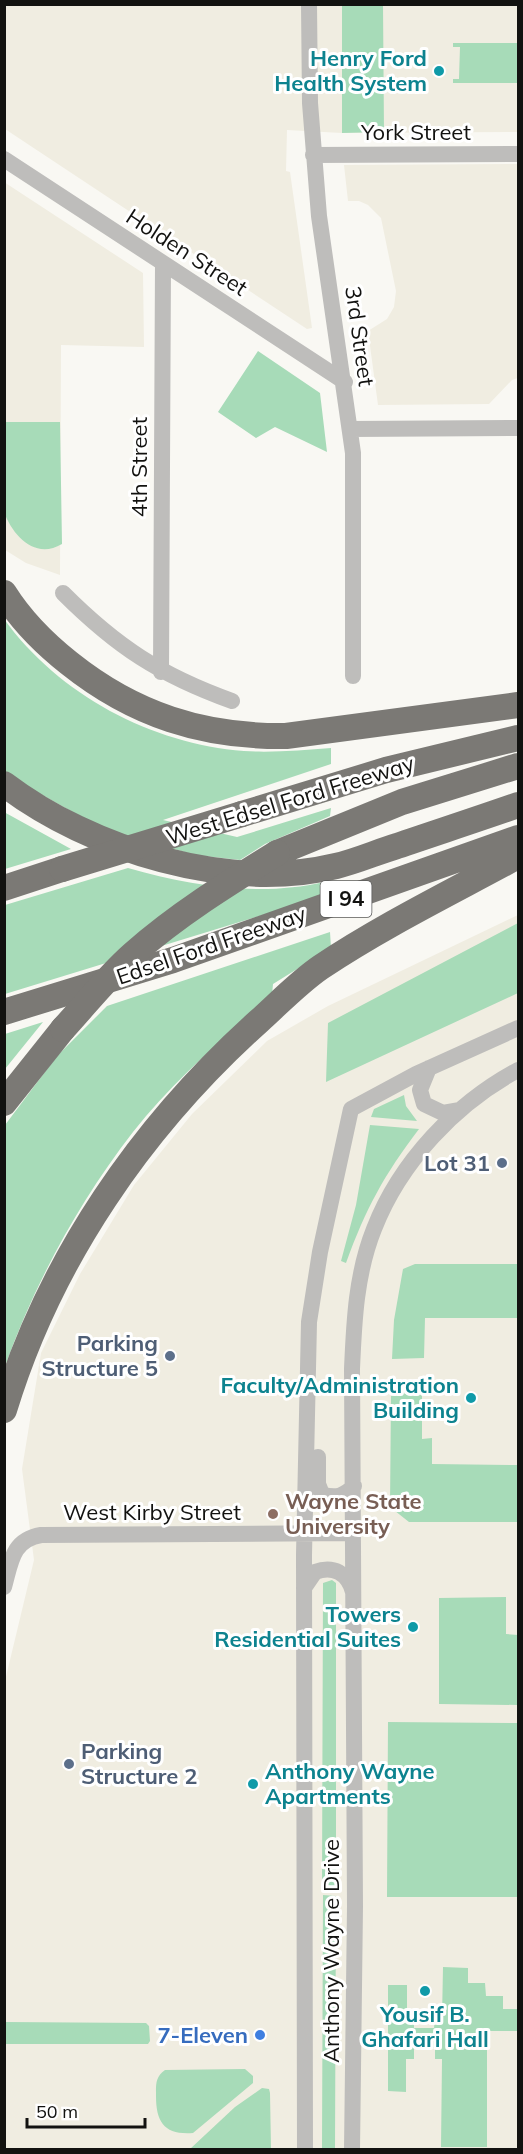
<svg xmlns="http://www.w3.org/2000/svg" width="523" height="2154" viewBox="0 0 523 2154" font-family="Mulish,sans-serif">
  <rect width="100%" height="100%" fill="#f9f8f3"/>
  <path fill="#f0ede1" d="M4,5h514v127l-176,1 -55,-3 -1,41 4,1 22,156 -5,1 -302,-200z
    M518,164v214l-6,2 -23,24 -111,1 -10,-74 19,-12 7,-12 2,-16 -15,-73 -13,-13 -9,-4h-11l-4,-36z
    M4,182l139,91 1,74 -83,-2 -1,230 -34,-12 -21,-13z
    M518,915v1234l-513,1 -1,-465 30,-125 -12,-91 19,-116 39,-79 54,-89 58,-71 75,-73 61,-35z"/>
  <path fill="#a7dbb8" d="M342,5h41l1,127 -42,1z
    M453,43h65v40h-65v-4h6l1,-32h-7z
    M258,351l62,42 7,59 -52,-25 -19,11 -38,-26z
    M4,422h56l2,122c-27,16 -49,-8 -58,-32z
    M4,619c55,76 148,125 240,132 28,2 59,-1 87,-3v16l-168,56 74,17 94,-29 -1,8 -65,28 -25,16 -45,-5 -94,-27 -96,-54z
    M4,812l67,37 -66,20z
    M128,868c63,18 132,29 196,14l4,13 -323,99v-89z
    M518,923v70l-192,89 2,-59z
    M330,932l1,16 -58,36 -1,11c-48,43 -99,86 -139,137 -55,71 -98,151 -128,234v-241l52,-69 50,-50z
    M43,1022l-38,47v-35z
    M404,1095l2,11 11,15 -46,-4 3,-8z
    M370,1125l49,4c-35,46 -53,79 -73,134l-5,-2 15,-56z
    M415,1264h103v54h-93l-1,40 -32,1 2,-39 9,-51z
    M422,1393v46l10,-1v26l86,1v57h-109l-19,-15 1,-113z
    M332,1580l4,3v305h-14l1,-305z
    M506,1597v37l12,1v70l-79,-1v-106z
    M388,1722l130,1v174h-131z
    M323,1895l13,1 -1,254 -13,-1z
    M443,1967l25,1v15h17l1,13h17v13h15v22h-31v116h-46l1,-88h-7v-11h-21v11h-8v33l-18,-1v-106h19v32h7v11h20l1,-10h7z
    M5,2022l141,1 3,3 1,15 -2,3h-143z
    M245,2069l8,7v7l-60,50c-28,2 -37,-10 -37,-37 0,-11 -1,-19 9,-26z
    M262,2088l7,1 1,4 1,56h-81l45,-42z"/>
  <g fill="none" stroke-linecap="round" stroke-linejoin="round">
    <path stroke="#bebdbb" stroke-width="16" d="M309,4l1,99 9,113 34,237v223
      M313,155l205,-1
      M4,159l341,223
      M350,429l168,-1
      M63,593c54,54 97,82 169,108
      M161,672l2,-409
      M429,1068l-9,22 4,14 19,9 17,-3
      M318,1457v27l4,10c14,5 22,2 32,-8
      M4,1587c7,-25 8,-47 37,-52l313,-2
      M304,1588l11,-16c18,-7 33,1 38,20
      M305,2150l-1,-595 5,-233 11,-70 31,-143 65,-35 102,-46
      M352,2150l3,-244 -3,-537c2,-47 4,-95 22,-140 26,-67 82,-126 144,-159"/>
    <path stroke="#7b7975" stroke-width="26" d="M4,593c17,27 41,51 65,70 65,52 134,74 217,73l232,-31
      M4,784c87,66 224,108 332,82 21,-5 41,-14 61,-20 41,-14 81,-27 121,-41
      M242,814l144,-44 132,-32
      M277,853l125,-51 116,-36
      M4,888l58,-19
      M4,1012l169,-52 345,-122
      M4,1103l59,-74
      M4,1410c46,-151 138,-284 255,-389 20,-18 40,-39 62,-54 63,-42 131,-75 197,-111"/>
    <path stroke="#7b7975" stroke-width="26" d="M62,869l180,-55
      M63,1029c23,-25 45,-53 70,-75 44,-39 94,-70 144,-101"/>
  </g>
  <g fill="#0f9aa8" stroke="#fff" stroke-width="2">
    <circle cx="439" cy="71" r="6"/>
    <circle cx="471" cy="1398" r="6"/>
    <circle cx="413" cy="1627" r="6"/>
    <circle cx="253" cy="1784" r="6"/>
    <circle cx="425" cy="1991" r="6"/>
  </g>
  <g fill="#5c6f8a" stroke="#fff" stroke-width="2">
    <circle cx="502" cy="1163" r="6"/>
    <circle cx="170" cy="1356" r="6"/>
    <circle cx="69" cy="1764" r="6"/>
  </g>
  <circle fill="#8d6e63" stroke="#fff" stroke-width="2" cx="273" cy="1514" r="6"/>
  <circle fill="#3f7fe0" stroke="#fff" stroke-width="2" cx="260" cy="2035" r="6"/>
  <g text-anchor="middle" stroke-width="6" stroke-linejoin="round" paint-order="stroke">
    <rect fill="#fff" stroke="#595958" stroke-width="1.5" x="320.5" y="881" width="51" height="36" rx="4.5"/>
    <g font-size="21" font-weight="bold" fill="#121210">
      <text x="346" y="906">I 94</text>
    </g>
    <g font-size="22" font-weight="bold" fill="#0d838f" stroke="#fff" text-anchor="end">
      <text x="427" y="66">Henry Ford<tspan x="427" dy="25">Health System</tspan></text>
      <text x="459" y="1393">Faculty/Administration<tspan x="459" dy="25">Building</tspan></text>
      <text x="401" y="1622">Towers<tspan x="401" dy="25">Residential Suites</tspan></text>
      <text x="265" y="1779" text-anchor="start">Anthony Wayne<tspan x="265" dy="25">Apartments</tspan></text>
      <text x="425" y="2022" text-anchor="middle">Yousif B.<tspan x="425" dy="25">Ghafari Hall</tspan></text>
    </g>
    <g font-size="22" fill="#121210" stroke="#fff">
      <text x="416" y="140">York Street</text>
      <text transform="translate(187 252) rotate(33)" y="8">Holden Street</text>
      <text transform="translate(360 336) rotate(82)" y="8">3rd Street</text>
      <text transform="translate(139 467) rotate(-90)" y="8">4th Street</text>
      <text transform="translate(290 800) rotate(-17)" y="8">West Edsel Ford Freeway</text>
      <text transform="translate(211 945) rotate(-19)" y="8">Edsel Ford Freeway</text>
      <text x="152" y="1520">West Kirby Street</text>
      <text transform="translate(331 1951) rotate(-90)" y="8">Anthony Wayne Drive</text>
    </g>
    <g font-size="22" font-weight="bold" fill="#4e5e75" stroke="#fff" text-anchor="end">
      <text x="490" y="1171">Lot 31</text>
      <text x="158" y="1351">Parking<tspan x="158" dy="25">Structure 5</tspan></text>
      <text x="81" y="1759" text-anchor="start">Parking<tspan x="81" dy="25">Structure 2</tspan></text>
    </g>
    <g font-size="22" font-weight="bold" fill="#785e54" stroke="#fff" text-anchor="start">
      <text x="285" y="1509">Wayne State<tspan x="285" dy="25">University</tspan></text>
    </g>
    <g font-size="22" font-weight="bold" fill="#366cbe" stroke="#fff" text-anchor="end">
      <text x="248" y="2043">7-Eleven</text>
    </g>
  </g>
  <rect width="523" height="2154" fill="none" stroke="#121210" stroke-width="12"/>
  <path d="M27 2118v9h118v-9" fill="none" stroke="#121210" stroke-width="3"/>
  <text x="36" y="2118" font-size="18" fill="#121210" stroke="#ffffff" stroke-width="4.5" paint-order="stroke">50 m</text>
</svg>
